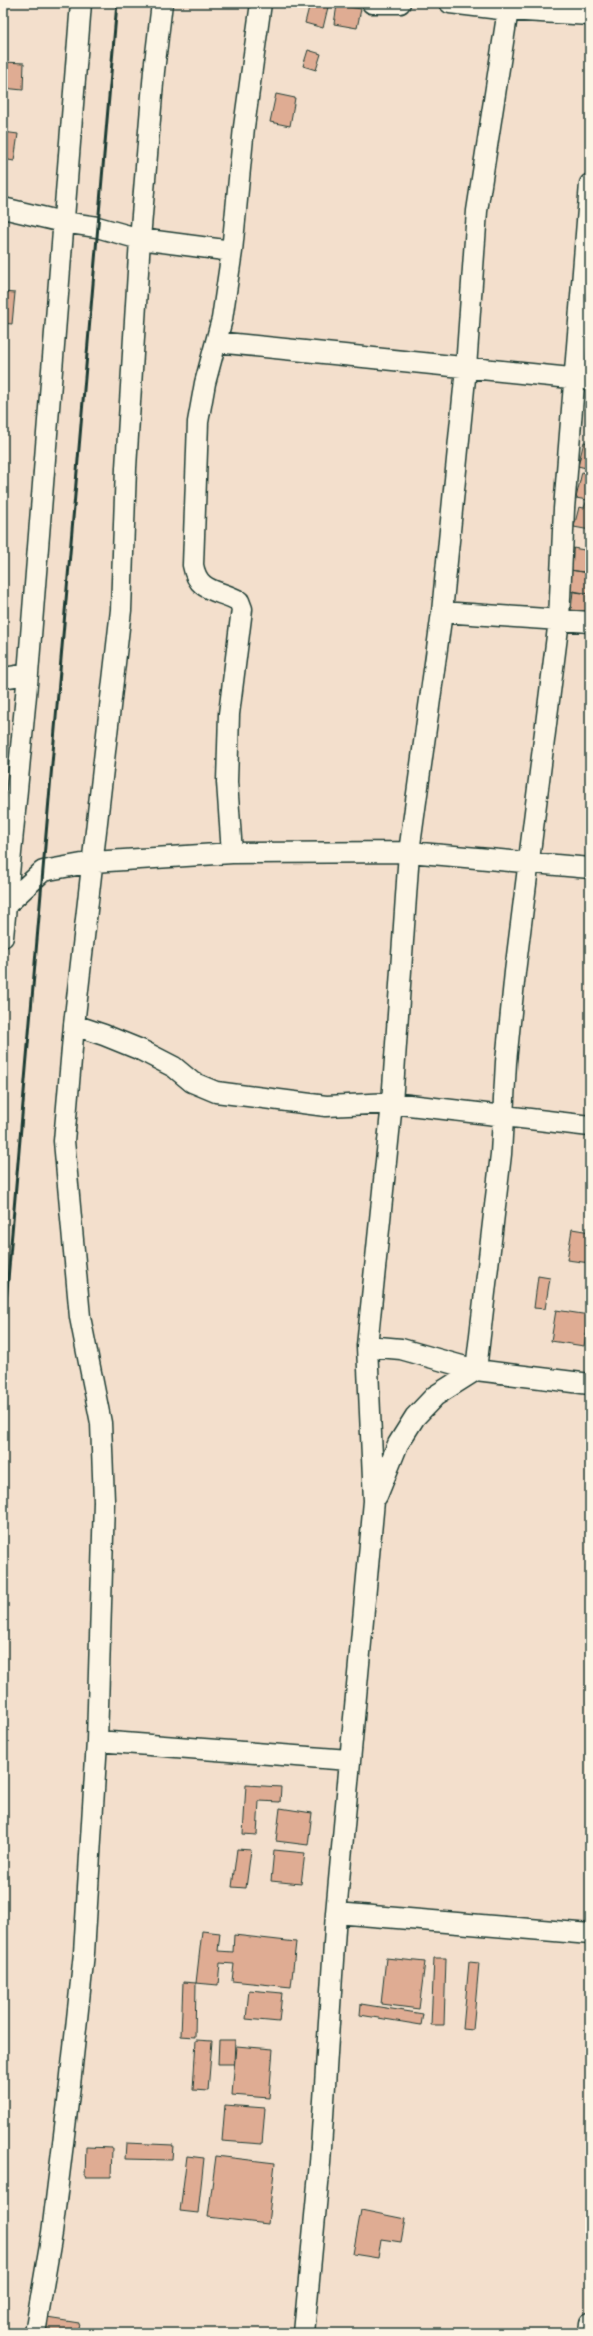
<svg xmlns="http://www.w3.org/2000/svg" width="593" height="2336" viewBox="0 0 593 2336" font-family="Mynerve,sans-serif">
  <rect width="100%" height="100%" fill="#f3dfcc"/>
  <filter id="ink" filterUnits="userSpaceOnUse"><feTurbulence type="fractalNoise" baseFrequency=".025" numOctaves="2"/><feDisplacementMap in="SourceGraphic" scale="8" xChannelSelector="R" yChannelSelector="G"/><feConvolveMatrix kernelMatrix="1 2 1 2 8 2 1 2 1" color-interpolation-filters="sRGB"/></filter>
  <g filter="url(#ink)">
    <path fill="#dfac93" stroke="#1f3d34" d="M310,3l18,4 -5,21 -18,-5z
      M337,5l24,4 -4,19 -23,-4z
      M308,50l13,4 -5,16 -13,-4z
      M3,62l21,1 -1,27 -20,-2z
      M276,94l19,4 -5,28 -20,-4z
      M3,132l15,2 -4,27 -11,-2z
      M3,292l12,1 -3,31 -9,-1z
      M584,442l6,1v26l-12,-3z
      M582,472l8,2v56l-16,-3 5,-20 5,1 3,-8 -11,-2z
      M573,548l17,3v22l-20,-3z
      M570,570l20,3v21l-23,-3z
      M573,591l17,3v18l-19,-2z
      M572,1229l18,3v31l-23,-3z
      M538,1276l12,2 -5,31 -11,-1z
      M556,1310l33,5 -5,31 -33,-5z
      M246,1785l35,2 -1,15 -21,-1 -2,34 -14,-1z
      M280,1808l32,5 -4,32 -32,-4z
      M237,1849l14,1 -5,38 -14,-1z
      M274,1850l31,3 -4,31 -30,-3z
      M202,1931l18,2 -2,18 15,1 1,-17 62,7 -5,45 -59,-6 2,-17 -14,-1 -2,22 -22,-2z
      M386,1958l39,4 -6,47 -38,-5z
      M434,1958h12l-2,67h-13z
      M469,1962l10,1 -6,67 -10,-1z
      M183,1982l13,1 -1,54 -14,-1z
      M249,1990l33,3 -3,29 -33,-3z
      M361,2004l62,10 -2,11 -61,-10z
      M196,2040l16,1 -4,50 -15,-1z
      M219,2040h16l-1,24h-16z
      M236,2046l37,3 -4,49 -37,-3z
      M225,2105l40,3 -3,36 -40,-3z
      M126,2143l47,2 -1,15 -47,-1z
      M86,2147l26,1 -1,29h-26z
      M187,2156l17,2 -6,55 -18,-2z
      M216,2156l59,7 -7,61 -60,-7z
      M361,2210l44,9 -4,23 -20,-3 -3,19 -25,-4z
      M47,2318l32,5 -2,10h-33z"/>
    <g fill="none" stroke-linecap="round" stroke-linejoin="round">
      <defs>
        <path id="street" d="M372,3h28
          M450,3l58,7 82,5
          M3,208l60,14 34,5 43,12 92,12
          M216,342l374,38
          M442,612l148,10
          M3,678l25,-4
          M232,853l-5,-71 2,-68 13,-105 -3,-8c-22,-12 -41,-8 -46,-36l5,-143 7,-39 17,-64 10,-68 12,-124 17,-124
          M3,908l40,-37 50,-9 139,-9 177,-1 181,16
          M3,937l25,-263 53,-671
          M74,1025l30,10 37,15 33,17 18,15 24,10 110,14 66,-3 198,23
          M367,1346l34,3 75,21 25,-216 5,-92 9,-90 44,-352 5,-111 26,-325
          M377,1496l21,-52 17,-27 20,-21 41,-26 114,14
          M97,1741l252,19
          M336,1913l254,21
          M35,2333l17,-100 17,-139 15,-141 13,-212 7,-240 -3,-78 -21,-106 -16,-176 10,-116 47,-415 5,-142 14,-229 14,-168 8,-68
          M304,2333l16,-170 16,-250 38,-412 -7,-155 25,-243 17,-251 33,-240 24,-244 11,-157 32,-208
          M589,2333l1,-10"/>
      </defs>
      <use href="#street" stroke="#1f3d34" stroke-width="23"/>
      <use href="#street" stroke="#fcf5e5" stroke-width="20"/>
      <path stroke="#1f3d34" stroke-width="3" d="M3,1338l114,-1335"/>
    </g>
  </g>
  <rect width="593" height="2336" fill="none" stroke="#fcf5e5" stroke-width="16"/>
  <rect x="8" y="8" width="577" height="2320" fill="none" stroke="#1f3d34" stroke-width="1.5" filter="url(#ink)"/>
</svg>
